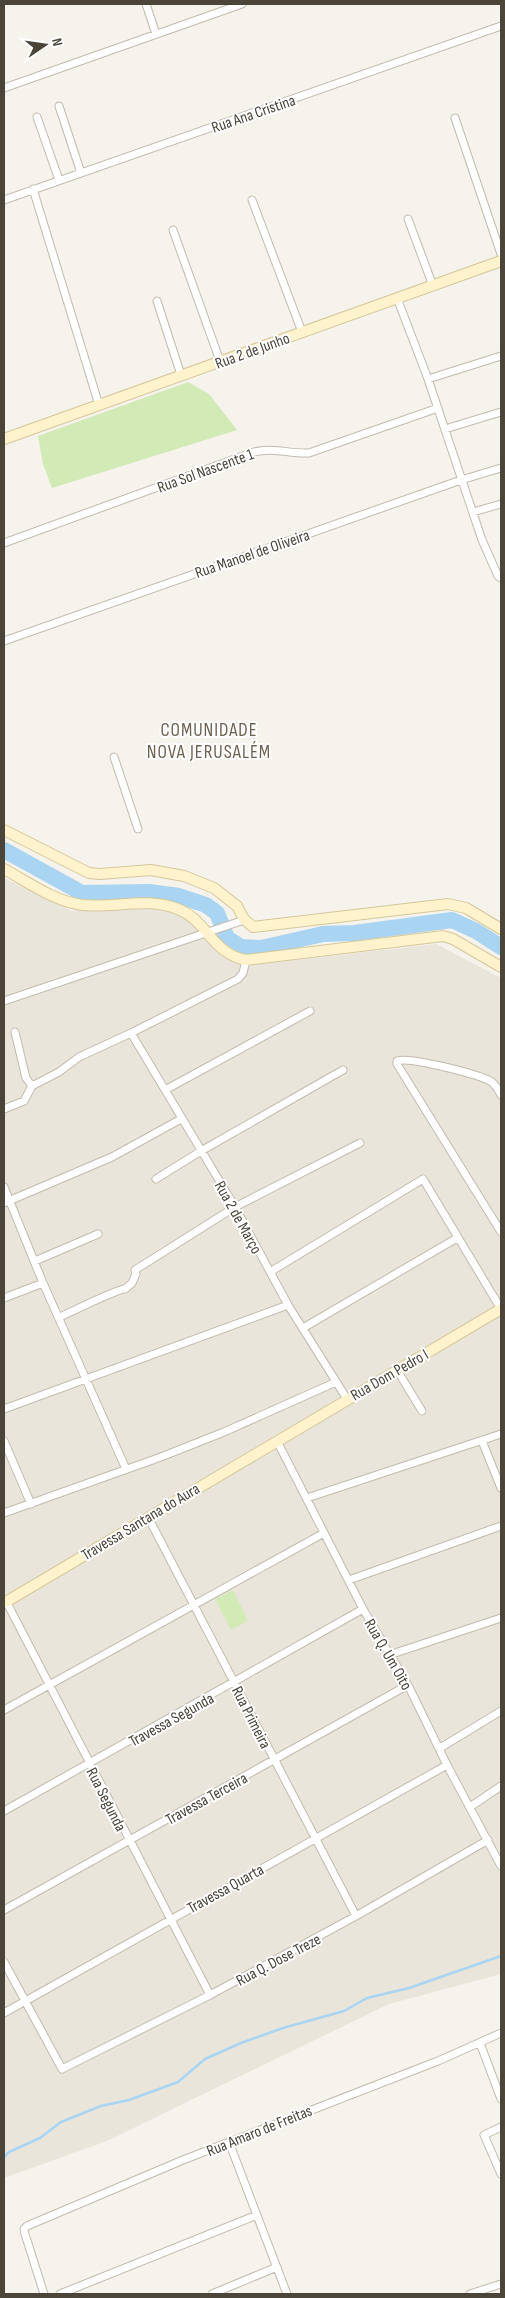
<svg xmlns="http://www.w3.org/2000/svg" width="505" height="2298" viewBox="0 0 505 2298" font-family="'Sofia Sans Condensed',sans-serif">
  <rect width="100%" height="100%" fill="#f6f3ec"/>
  <path fill="#eae5da" d="M4,878l68,33 73,-6 45,10 36,40 52,7 158,-18 65,34v996l-112,30 -282,137 -103,37z"/>
  <path fill="#d2eab5" d="M188,382l21,12 28,36 -185,58 -9,-24 -5,-28z
    M233,1590l15,31 -17,9 -16,-31z"/>
  <g fill="none" stroke-linecap="round" stroke-linejoin="round">
    <path stroke="#a9d4f2" stroke-width="2.5" d="M4,2157l5,-5 31,-14 21,-16 40,-16 28,-6 49,-18 27,-23 36,-16 42,-15 61,-17 23,-13 42,-10 92,-32"/>
    <path stroke="#a9d4f2" stroke-width="16" d="M4,850l78,43 67,-1 30,4 27,9 11,8 10,25 14,9 20,1 62,-14 31,-1 98,-13 24,11 25,16"/>
    <defs>
      <path id="street" d="M146,4l10,30
        M4,88l238,-84
        M59,106l22,67
        M37,117l22,63
        M455,118l46,136
        M33,189l66,216
        M4,200l497,-174
        M252,200l50,132
        M408,219l25,67
        M173,230l47,131
        M397,298l31,81 54,161 16,36 3,2
        M157,301l24,74
        M428,379l73,-23
        M445,429l56,-17
        M473,512l28,-8
        M4,543l250,-91c19,-5 35,2 55,1l129,-45
        M4,641l457,-161 40,-12
        M114,757l24,72
        M4,1001l240,-81
        M15,1032l11,46 6,8
        M131,1033l104,174 53,98 59,94
        M165,1090l145,-79
        M501,1095c-2,-5 -5,-9 -9,-13 -11,-7 -83,-26 -95,-21v3l104,168
        M4,1109l20,-8 8,-15 27,-14 20,-15 52,-24 107,-54 5,-6 3,-13
        M156,1179l45,-28 142,-81
        M4,1187l39,96 83,186
        M4,1203l108,-46 69,-38
        M35,1261l63,-27
        M270,1272l153,-93 78,130
        M4,1298l39,-15
        M60,1317c11,-5 57,-28 65,-28l7,-6 4,-9 -1,-4 100,-63 125,-64
        M303,1328l154,-90
        M397,1370l25,41
        M4,1409l284,-104
        M4,1441l27,63
        M277,1441l86,168 45,76 39,80 54,101
        M482,1441l19,47
        M307,1498l194,-64
        M4,1513l157,-56 63,-25 112,-50
        M148,1517l208,399
        M349,1580l152,-54
        M6,1601l204,394
        M389,1655l112,-37
        M4,1710l320,-177
        M440,1748l61,-37
        M470,1807l31,-21
        M4,1811l359,-202
        M4,1910l404,-225
        M4,1962l58,107 148,-74 146,-79 132,-76
        M4,2013l443,-248
        M480,2043l21,56
        M501,2127l-17,8 17,39
        M229,2142l58,152
        M44,2294l-19,-60 -1,-5 3,-3 156,-66 255,-99 63,-28
        M60,2294l197,-79
        M212,2294l65,-27
        M470,2294l31,-10"/>
      <path id="secondary" d="M4,439l497,-178
        M4,830l85,43 11,1 51,-4 33,6 30,12 23,18 7,13 9,8 195,-23 18,4 35,21
        M4,869c24,13 51,33 79,36 32,3 64,-8 95,4 29,11 33,44 68,51l197,-24 10,3 48,28
        M4,1603l497,-294"/>
    </defs>
    <use href="#street" stroke="#c2bbae" stroke-width="9"/>
    <use href="#secondary" stroke="#d6c79b" stroke-width="12"/>
    <use href="#street" stroke="#fff" stroke-width="7"/>
    <use href="#secondary" stroke="#fff3cd" stroke-width="10"/>
  </g>
  <g text-anchor="middle" stroke-width="4" stroke-linejoin="round" paint-order="stroke">
    <g font-size="16" fill="#4b4439" stroke="#fff">
      <text transform="translate(253 113) rotate(-19)" y="6">Rua Ana Cristina</text>
      <text transform="translate(252 350) rotate(-20)" y="6">Rua 2 de Junho</text>
      <text transform="translate(205 470) rotate(-20)" y="6">Rua Sol Nascente 1</text>
      <text transform="translate(252 553) rotate(-19)" y="6">Rua Manoel de Oliveira</text>
      <text transform="translate(239 1217) rotate(61)" y="6">Rua 2 de Março</text>
      <text transform="translate(389 1374) rotate(-30)" y="6">Rua Dom Pedro I</text>
      <text transform="translate(140 1521) rotate(-31)" y="6">Travessa Santana do Aura</text>
      <text transform="translate(389 1654) rotate(60)" y="6">Rua Q. Um Oito</text>
      <text transform="translate(252 1717) rotate(63)" y="6">Rua Primeira</text>
      <text transform="translate(171 1719) rotate(-29)" y="6">Travessa Segunda</text>
      <text transform="translate(206 1798) rotate(-29)" y="6">Travessa Terceira</text>
      <text transform="translate(107 1799) rotate(63)" y="6">Rua Segunda</text>
      <text transform="translate(225 1888) rotate(-29)" y="6">Travessa Quarta</text>
      <text transform="translate(278 1959) rotate(-28)" y="6">Rua Q. Dose Treze</text>
      <text transform="translate(259 2130) rotate(-22)" y="6">Rua Amaro de Freitas</text>
    </g>
    <g font-size="19" letter-spacing="1" fill="#6e6250" stroke="#fff">
      <text x="209" y="736">COMUNIDADE<tspan x="209" dy="22">NOVA JERUSALÉM</tspan></text>
    </g>
  </g>
  <rect width="505" height="2298" fill="none" stroke="#4b4439" stroke-width="10"/>
  <g transform="translate(45 45) rotate(77)" stroke="#ffffff" stroke-width="4" paint-order="stroke">
  <path d="M0-4L9 19L0 12L-9 19Z" fill="#4b4439"/>
  <text y="-8" font-size="14" font-weight="bold" text-anchor="middle" fill="#4b4439">N</text>
  </g>
</svg>
